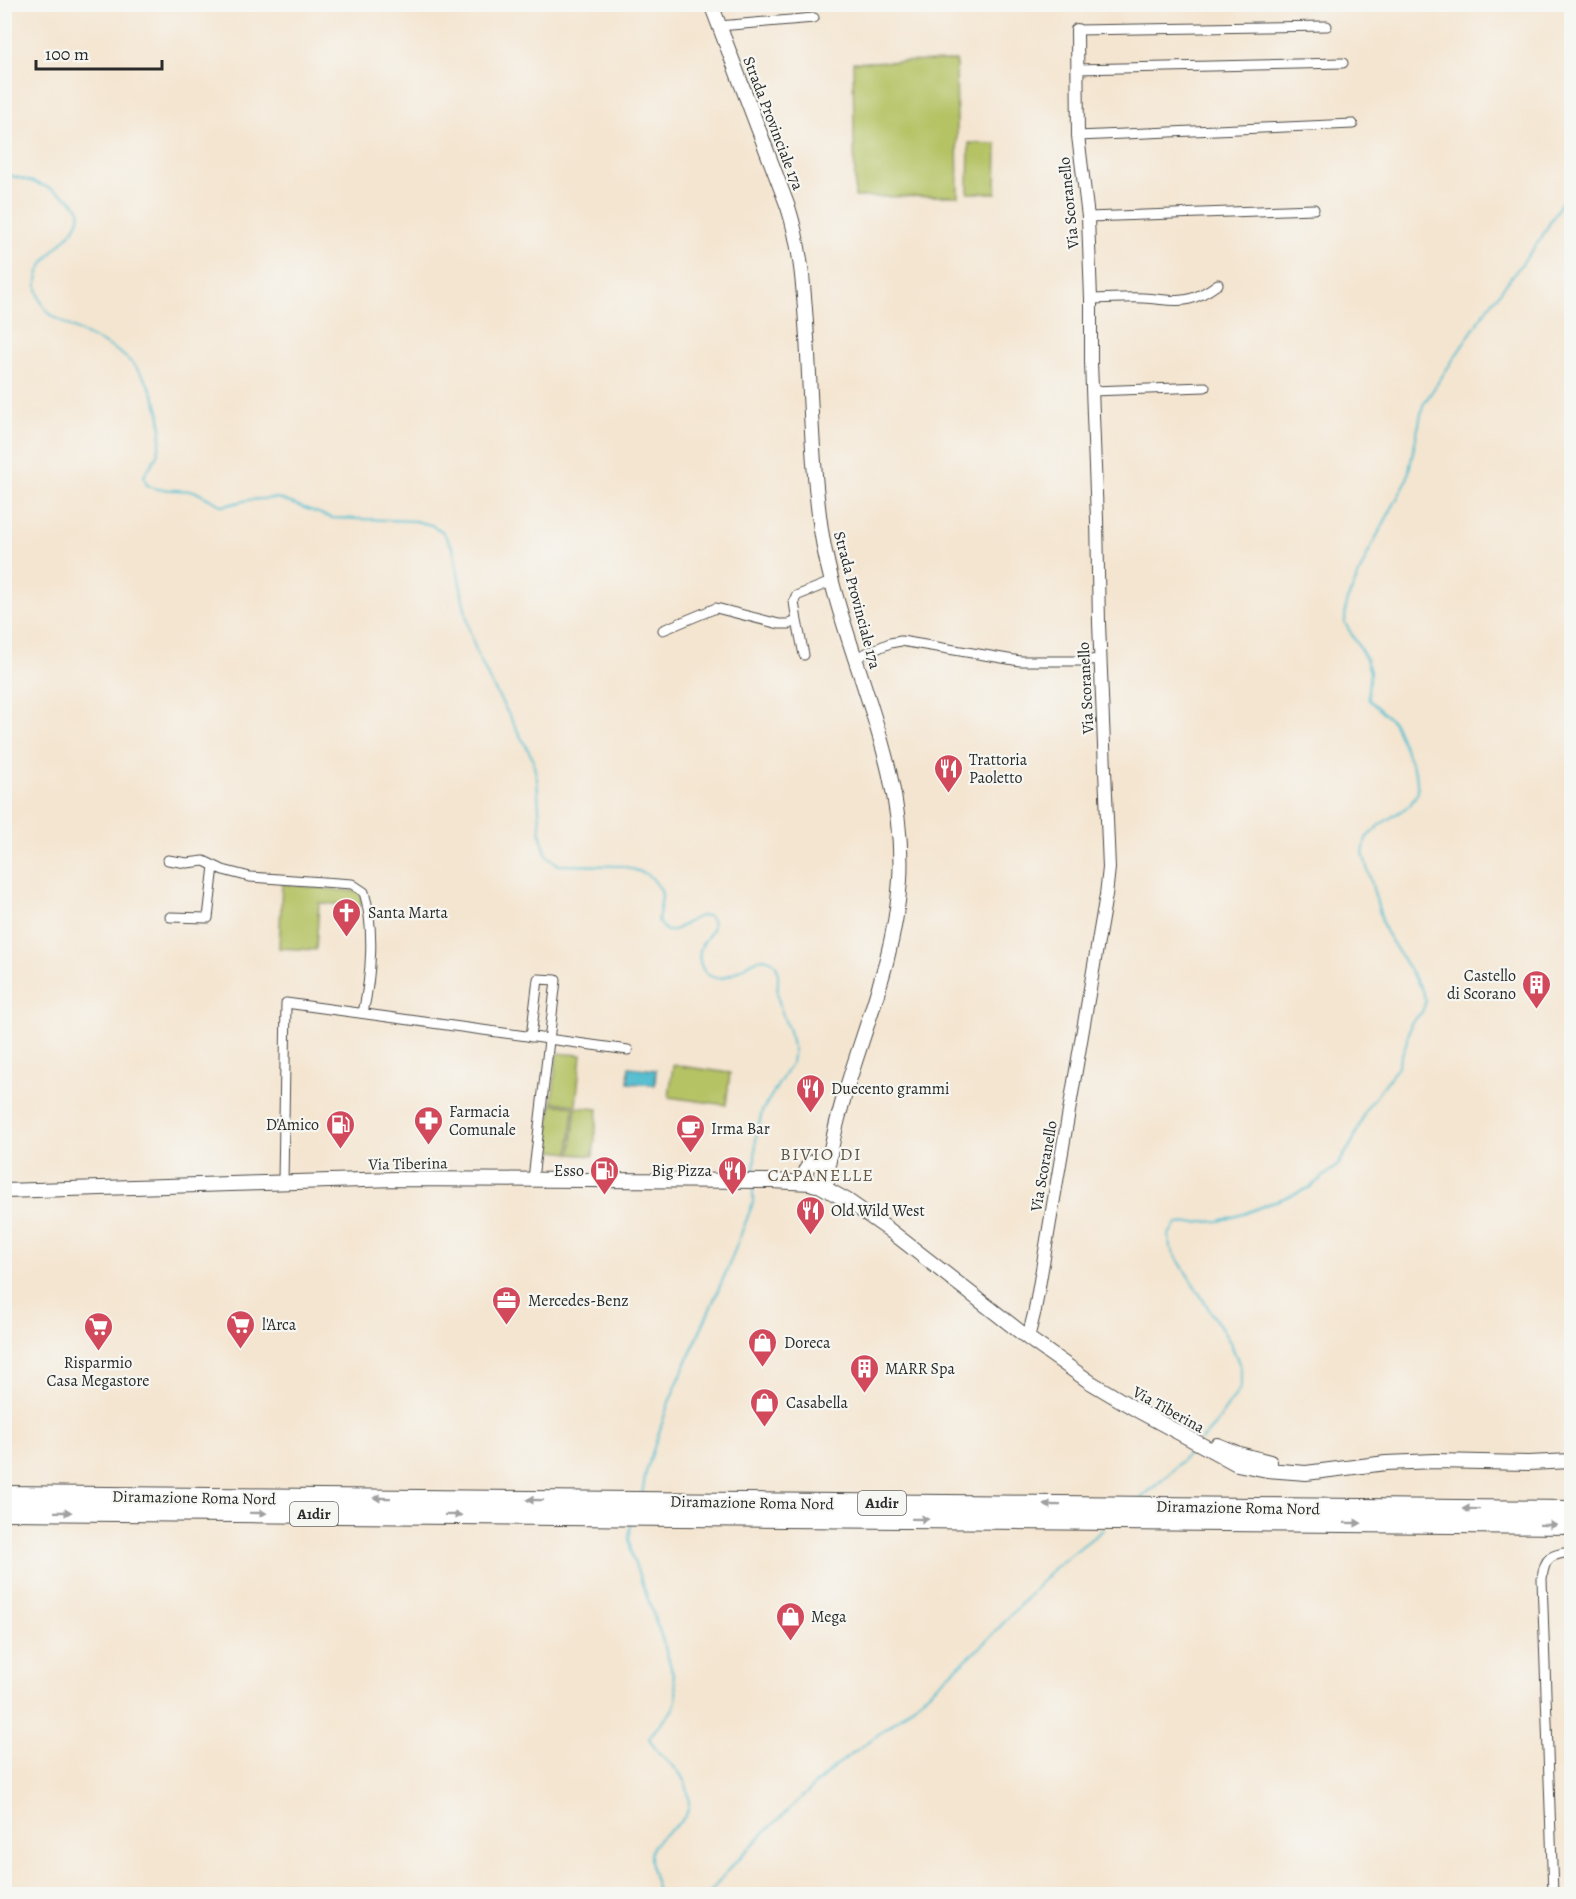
<svg xmlns="http://www.w3.org/2000/svg" width="1576" height="1899" viewBox="0 0 1576 1899" font-family="Alegreya,serif">
  <rect width="100%" height="100%" fill="#f6f6f2"/>
  <filter id="ink" filterUnits="userSpaceOnUse"><feTurbulence type="fractalNoise" baseFrequency=".0167" numOctaves="2"/><feDisplacementMap in="SourceGraphic" scale="12" xChannelSelector="R" yChannelSelector="G"/><feConvolveMatrix kernelMatrix="1 2 1 2 8 2 1 2 1" color-interpolation-filters="sRGB"/></filter>
  <filter id="wash" filterUnits="userSpaceOnUse"><feTurbulence type="fractalNoise" baseFrequency=".008" numOctaves="4" result="noise"/><feDisplacementMap in="SourceGraphic" scale="24" xChannelSelector="R" yChannelSelector="G"/><feGaussianBlur stdDeviation="1.35" result="paint"/><feColorMatrix in="noise" values="0 0 0 0 0 0 0 0 0 0 0 0 0 0 0 0 0 1.4 0 .05"/><feComposite in="paint" operator="in"/></filter>
  <g filter="url(#wash)">
    <rect width="100%" height="100%" fill="#f4e5d0"/>
    <path fill="#b5c365" stroke="#707748" stroke-width="1.5" d="M956,61l2,135 -103,1 -2,-135z
      M969,143l28,1 -1,49h-28z
      M282,884l78,8 2,14 -43,-3 -3,47 -37,-2z
      M557,1053l24,2 -5,50 -24,-3z
      M673,1065l57,8 -4,32 -57,-8z
      M552,1104l22,3 -5,46 -23,-3z
      M576,1107l22,2 -5,47 -22,-2z"/>
    <path fill="#54bed0" stroke="#40747e" stroke-width="1.5" d="M629,1067l27,3 -1,15 -27,-2z"/>
    <g fill="none" stroke-linecap="round" stroke-linejoin="round">
      <path stroke="#54bed0" stroke-width="2" d="M4,174c21,5 64,16 75,35 7,28 -51,45 -41,84 2,8 5,14 11,20 19,15 44,23 65,36 34,21 55,64 44,103 -3,10 -10,16 -14,24l3,9 9,4 38,2 29,15 25,-6 29,-2 55,20 83,3 16,4 11,6 11,17 16,81 8,24 12,26 43,78 5,22 4,58 6,19 12,9 64,1 21,7 8,5 9,12 1,7 -4,24 8,10c16,1 26,-18 43,-15 3,4 5,7 3,13 -2,6 -7,10 -10,16 -6,12 -1,31 14,33 14,2 32,-17 47,-20 7,1 12,3 14,10 3,10 -1,20 1,29 3,24 20,41 14,65l-30,49 -6,28 -2,37
        M1201,1440l14,-15 26,-38v-19l-10,-24 -61,-97 -1,-13 8,-10 42,-3 24,-7 66,-26 29,-23 15,-24 12,-30 32,-43 10,-27 4,-18 11,-11 4,-11 -5,-13 -36,-57 -22,-78 3,-15 15,-14 29,-19 8,-13 -2,-18 -22,-51 -25,-23 -1,-12 2,-16 -4,-13 -21,-36 1,-20 25,-56 36,-67 16,-75 63,-95 54,-70 32,-56
        M642,1494l4,-22 23,-70 58,-132 26,-67v-16
        M1141,1498l27,-23 27,-29
        M631,1524l-2,15 3,17c9,26 49,124 44,145 -4,15 -19,24 -27,37 9,21 31,26 38,50 8,30 -8,34 -28,51 -3,3 -7,6 -8,11 -4,13 5,32 8,44
        M709,1894l19,-24 35,-36 71,-67 57,-42 93,-81 70,-76 50,-39"/>
    </g>
  </g>
  <g filter="url(#ink)">
    <g fill="none" stroke-linecap="round" stroke-linejoin="round">
      <defs>
        <path id="minor" d="M719,26l95,-8
          M1077,30l250,-4
          M1077,69l266,-6
          M1078,136l275,-12
          M1088,217l226,-8
          M1091,299c18,0 35,-2 52,-1 35,2 43,9 75,-14
          M1092,391l113,-4
          M797,621l7,34
          M663,630l53,-22 63,16h10l8,-3 -3,-19 2,-6 37,-15
          M855,658l35,-15 11,-2 119,20h60l20,-2
          M168,860l19,3 17,-2 19,9 27,7 102,7 12,8c11,36 7,85 -1,121
          M170,917l38,1 6,-52
          M531,1037l7,-58 18,1 -23,199
          M283,1182l3,-179 342,47
          M1553,1894l-11,-315c2,-22 9,-25 30,-27"/>
        <path id="tertiary" d="M1028,1338l7,-28 71,-415 3,-27 -10,-245 -2,-104 -6,-157v-63l-3,-82 -10,-81 -1,-106"/>
        <path id="secondary" d="M711,4l77,203c14,43 16,87 19,131 4,64 5,129 14,192 18,118 86,228 79,350 -6,100 -57,189 -72,286
          M806 1173a12 12 0 1 1 24 0a12 12 0 1 1-24 0Z
          M819,1185l29,16 40,28 140,109 62,44 47,28 100,54 30,6 39,3 80,-10 49,-2 93,2 44,-2
          M4,1191l392,-12 376,2 39,2
          M1217,1445l22,9 31,8"/>
        <path id="motorway" d="M4,1495l1568,15
          M4,1511l1568,14"/>
      </defs>
      <use href="#minor" stroke="#494744" stroke-width="11"/>
      <use href="#tertiary" stroke="#494744" stroke-width="14"/>
      <use href="#secondary" stroke="#494744" stroke-width="16"/>
      <use href="#motorway" stroke="#494744" stroke-width="20"/>
      <use href="#minor" stroke="#fff" stroke-width="9"/>
      <use href="#tertiary" stroke="#fff" stroke-width="12"/>
      <use href="#secondary" stroke="#fff" stroke-width="14"/>
      <use href="#motorway" stroke="#fff" stroke-width="18"/>
    </g>
    <defs><path id="oneway-solid" d="M-6-.8H1V-3.2L6.5 0L1 3.2V.8H-6Z" transform="scale(1.5)"/></defs>
    <g fill="#a0a0a0">
      <use href="#oneway-solid" transform="translate(382 1498) rotate(-179)"/>
      <use href="#oneway-solid" transform="translate(535 1500) rotate(-179)"/>
      <use href="#oneway-solid" transform="translate(1052 1505) rotate(-179)"/>
      <use href="#oneway-solid" transform="translate(1471 1509) rotate(-179)"/>
      <use href="#oneway-solid" transform="translate(63 1512) rotate(1)"/>
      <use href="#oneway-solid" transform="translate(258 1513) rotate(1)"/>
      <use href="#oneway-solid" transform="translate(453 1515) rotate(1)"/>
      <use href="#oneway-solid" transform="translate(920 1519) rotate(1)"/>
      <use href="#oneway-solid" transform="translate(1353 1523) rotate(1)"/>
      <use href="#oneway-solid" transform="translate(1548 1525) rotate(1)"/>
    </g>
  </g>
  <defs>
    <symbol id="restaurant-pin" viewBox="-11 -11 22 30"><path d="M0 17L-7.5 6A9.5 9.5 0 1 1 7.5 6Z" fill="#d1495b" stroke="#f6f6f2"/><path d="M-5-6h1v4h1v-4h1v4h1v-4h1v5L-1.5 .5V6h-2V.5L-5-1ZM5-6V6H3V1.5H1.5Q1.5-4 5-6Z" fill="#fff"/></symbol>
    <symbol id="church-pin" viewBox="-11 -11 22 30"><path d="M0 17L-7.5 6A9.5 9.5 0 1 1 7.5 6Z" fill="#d1495b" stroke="#f6f6f2"/><path d="M-1.2-6h2.4v3.5h3.3v2.4h-3.3V6h-2.4V-.1h-3.3v-2.4h3.3Z" fill="#fff"/></symbol>
    <symbol id="building-pin" viewBox="-11 -11 22 30"><path d="M0 17L-7.5 6A9.5 9.5 0 1 1 7.5 6Z" fill="#d1495b" stroke="#f6f6f2"/><path d="M-4-6H4V6H1V3H-1V6H-4ZM-2.5-4.3h1.7v1.8h-1.7ZM.8-4.3h1.7v1.8H.8ZM-2.5-1h1.7V.8h-1.7ZM.8-1h1.7V.8H.8Z" fill="#fff"/></symbol>
    <symbol id="pharmacy-pin" viewBox="-11 -11 22 30"><path d="M0 17L-7.5 6A9.5 9.5 0 1 1 7.5 6Z" fill="#d1495b" stroke="#f6f6f2"/><path d="M-2-6h4v4h4v4h-4v4h-4v-4h-4v-4h4Z" fill="#fff"/></symbol>
    <symbol id="fuel-pin" viewBox="-11 -11 22 30"><path d="M0 17L-7.5 6A9.5 9.5 0 1 1 7.5 6Z" fill="#d1495b" stroke="#f6f6f2"/><path d="M-5.5-6h7V0h2V4h1.3V-2.5L3-4.5l.8-.8L6-3V5H2.5V1h-1V6h-7ZM-4.2-4.7v3.2H.2V-4.7Z" fill="#fff"/></symbol>
    <symbol id="cafe-pin" viewBox="-11 -11 22 30"><path d="M0 17L-7.5 6A9.5 9.5 0 1 1 7.5 6Z" fill="#d1495b" stroke="#f6f6f2"/><path d="M-5.5-4.5H6V0H3Q3 3.5 0 3.5H-2.5Q-5.5 3.5-5.5 0ZM3-3.2v2h1.7v-2ZM-6 4.5H4V6H-6Z" fill="#fff"/></symbol>
    <symbol id="office-pin" viewBox="-11 -11 22 30"><path d="M0 17L-7.5 6A9.5 9.5 0 1 1 7.5 6Z" fill="#d1495b" stroke="#f6f6f2"/><path d="M-6-3h4V-5.5h4V-3h4V5H-6ZM-1-4.5V-3h2v-1.5ZM-6 0V1H6V0Z" fill="#fff"/></symbol>
    <symbol id="supermarket-pin" viewBox="-11 -11 22 30"><path d="M0 17L-7.5 6A9.5 9.5 0 1 1 7.5 6Z" fill="#d1495b" stroke="#f6f6f2"/><path d="M-6-5.5h2.5l.6 2H6L4.5 2H-2.5L-4.4-4H-6ZM-1.5 3.2a1.3 1.3 0 1 0 .1 0ZM3 3.2a1.3 1.3 0 1 0 .1 0Z" fill="#fff"/></symbol>
    <symbol id="shop-pin" viewBox="-11 -11 22 30"><path d="M0 17L-7.5 6A9.5 9.5 0 1 1 7.5 6Z" fill="#d1495b" stroke="#f6f6f2"/><path d="M-5-2.5h2.3a2.7 3.5 0 0 1 5.4 0H5L5.5 6h-11ZM-1.5-2.5h3a1.5 2.3 0 0 0-3 0Z" fill="#fff"/></symbol>
  </defs>
  <g fill-rule="evenodd">
    <use href="#restaurant-pin" x="932" y="752" width="33" height="45"/>
    <use href="#church-pin" x="330" y="896" width="33" height="45"/>
    <use href="#building-pin" x="1520" y="968" width="33" height="45"/>
    <use href="#restaurant-pin" x="794" y="1072" width="33" height="45"/>
    <use href="#pharmacy-pin" x="412" y="1104" width="33" height="45"/>
    <use href="#fuel-pin" x="324" y="1108" width="33" height="45"/>
    <use href="#cafe-pin" x="674" y="1112" width="33" height="45"/>
    <use href="#fuel-pin" x="588" y="1154" width="33" height="45"/>
    <use href="#restaurant-pin" x="716" y="1154" width="33" height="45"/>
    <use href="#restaurant-pin" x="794" y="1194" width="33" height="45"/>
    <use href="#office-pin" x="490" y="1284" width="33" height="45"/>
    <use href="#supermarket-pin" x="224" y="1308" width="33" height="45"/>
    <use href="#supermarket-pin" x="82" y="1310" width="33" height="45"/>
    <use href="#shop-pin" x="746" y="1326" width="33" height="45"/>
    <use href="#building-pin" x="848" y="1352" width="33" height="45"/>
    <use href="#shop-pin" x="748" y="1386" width="33" height="45"/>
    <use href="#shop-pin" x="774" y="1600" width="33" height="45"/>
  </g>
  <g text-anchor="middle" stroke-width="4.5" stroke-linejoin="round" paint-order="stroke">
    <g fill="#f6f6f2" stroke="#686867" stroke-width="1.5">
      <rect x="858" y="1491" width="48" height="24" rx="4.5"/>
      <rect x="290" y="1502" width="48" height="24" rx="4.5"/>
    </g>
    <g font-size="15" font-weight="bold" fill="#2b2b2b">
      <text x="882" y="1508">A1dir</text>
      <text x="314" y="1519">A1dir</text>
    </g>
    <g font-size="16" fill="#2b2b2b" stroke="#f6f6f2">
      <text transform="translate(774 123) rotate(69)" y="6">Strada Provinciale 17a</text>
      <text transform="translate(1068 203) rotate(-96)" y="6">Via Scoranello</text>
      <text transform="translate(858 600) rotate(75)" y="6">Strada Provinciale 17a</text>
      <text transform="translate(1085 688) rotate(-93)" y="6">Via Scoranello</text>
      <text transform="translate(408 1163) rotate(-1)" y="6">Via Tiberina</text>
      <text transform="translate(1043 1166) rotate(-80)" y="6">Via Scoranello</text>
      <text transform="translate(1169 1409) rotate(29)" y="6">Via Tiberina</text>
      <text transform="translate(194 1497) rotate(1)" y="6">Diramazione Roma Nord</text>
      <text transform="translate(752 1502) rotate(1)" y="6">Diramazione Roma Nord</text>
      <text transform="translate(1238 1507) rotate(1)" y="6">Diramazione Roma Nord</text>
    </g>
    <g font-size="16" fill="#2b2b2b" stroke="#f6f6f2" text-anchor="start">
      <text x="969" y="765">Trattoria<tspan x="969" dy="18">Paoletto</tspan></text>
      <text x="368" y="918">Santa Marta</text>
      <text x="1516" y="981" text-anchor="end">Castello<tspan x="1516" dy="18">di Scorano</tspan></text>
      <text x="831" y="1094">Duecento grammi</text>
      <text x="449" y="1117">Farmacia<tspan x="449" dy="18">Comunale</tspan></text>
      <text x="319" y="1130" text-anchor="end">D'Amico</text>
      <text x="711" y="1134">Irma Bar</text>
      <text x="584" y="1176" text-anchor="end">Esso</text>
      <text x="712" y="1176" text-anchor="end">Big Pizza</text>
      <text x="831" y="1216">Old Wild West</text>
      <text x="528" y="1306">Mercedes-Benz</text>
      <text x="262" y="1330">l'Arca</text>
      <text x="784" y="1348">Doreca</text>
      <text x="98" y="1368" text-anchor="middle">Risparmio<tspan x="98" dy="18">Casa Megastore</tspan></text>
      <text x="885" y="1374">MARR Spa</text>
      <text x="786" y="1408">Casabella</text>
      <text x="811" y="1622">Mega</text>
    </g>
    <g font-size="18" letter-spacing="1.5" fill="#665745" stroke="#f6f6f2">
      <text x="821" y="1160">BIVIO DI<tspan x="821" dy="21">CAPANELLE</tspan></text>
    </g>
  </g>
  <rect width="1576" height="1899" fill="none" stroke="#f6f6f2" stroke-width="24"/>
  <path d="M36 60v9h126v-9" fill="none" stroke="#2b2b2b" stroke-width="3"/>
  <text x="45" y="60" font-size="18" fill="#2b2b2b" stroke="#f6f6f2" stroke-width="4.5" paint-order="stroke">100 m</text>
</svg>
